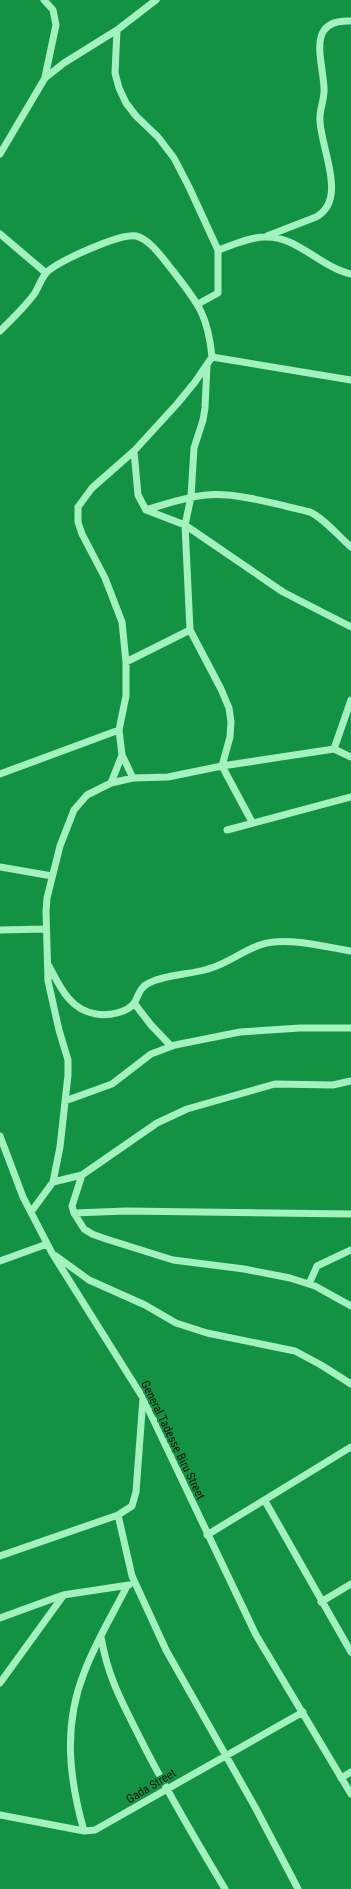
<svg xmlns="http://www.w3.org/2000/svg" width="351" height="1889" viewBox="0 0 351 1889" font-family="'Roboto Condensed',sans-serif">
  <rect width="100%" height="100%" fill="#149243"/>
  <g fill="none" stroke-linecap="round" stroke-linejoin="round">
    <path stroke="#a2f1be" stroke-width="7" d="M44,0l9,10 3,15 -11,52
      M117,30l-2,43 4,15 7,15 10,13 22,21 16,21 15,29 29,63v43l-20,11
      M0,154l45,-76 19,-15 53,-33 39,-30
      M0,234l46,39
      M267,236l49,-19c32,-17 5,-68 4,-96 -1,-12 5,-22 4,-33 -1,-28 -19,-69 27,-67
      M218,250c15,-5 31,-13 47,-13 30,-2 57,31 86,37
      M0,331c12,-12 25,-24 35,-38 4,-7 7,-16 12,-21 12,-11 73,-39 89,-36 14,3 28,24 37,35 25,32 35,44 39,86l-17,25 -18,22 -43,47 -42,37 -14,19v15l4,12 23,44 17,44 4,40v34l-7,34 3,25 11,23
      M212,357l139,23
      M207,365l-2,43 -2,12 -9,28 -3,49 -6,28 5,105 31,59 8,19 2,14 -1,15 -8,29 30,56
      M134,451l4,44 8,15 39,15 98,67 68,35
      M146,510c19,-6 40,-13 60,-15 30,-3 74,10 104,17 15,7 27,23 41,35
      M126,662l64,-32
      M334,749l17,-49
      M0,774l119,-44
      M111,783l11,-28
      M227,830l124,-33
      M0,867l52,9
      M0,930l46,-1
      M49,966c11,21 21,44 47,48 12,2 32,-1 39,-12 4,-8 5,-15 14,-19 17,-9 40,-8 59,-14 19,-5 34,-18 52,-24 26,-9 65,2 91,6
      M134,1003l17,22 20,21
      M65,1101l47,-17 39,-30 24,-9 65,-13 60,-4h51
      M0,1136l23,61 29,56 91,145 113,237 95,159
      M82,1175l-10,31 2,7 10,16 8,5 14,5 67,21 71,9 46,9 25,8 36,20
      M53,1182l29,-7 75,-52 30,-14 88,-25 58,1 18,-4
      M31,1212l22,-30 7,-35 8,-72v-15l-9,-30 -11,-49 -2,-70 1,-13 13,-52 14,-36 13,-15 24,-12 22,-5 35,-1 54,-11 112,-17 17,8
      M74,1213l52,-2 225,3
      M56,1256l33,24 56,25 31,18 31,10 88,18 26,14 30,19
      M0,1261l47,-17
      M309,1284l8,-18 34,-16
      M265,1501l86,151
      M118,1515l14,61 34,74 89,157 43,82
      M207,1535l144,-88
      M0,1556l118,-41 14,-9 4,-14 7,-94
      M321,1602l30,-18
      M0,1618l63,-23 66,-10
      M101,1637c7,41 21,65 39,101 26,52 55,101 85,151
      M0,1683l63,-87
      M341,1778l10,-6
      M0,1815l84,16 11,-1 208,-118
      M84,1831c-15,-53 -21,-105 0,-158 11,-30 29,-59 43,-87"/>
  </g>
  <g text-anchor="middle" stroke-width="4" stroke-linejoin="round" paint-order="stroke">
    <g font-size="12" fill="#111" stroke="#149243">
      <text transform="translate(173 1440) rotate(64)" y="4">General Tadesse Biru Street</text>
      <text transform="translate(151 1786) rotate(-31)" y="4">Gada Street</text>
    </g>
  </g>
</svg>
